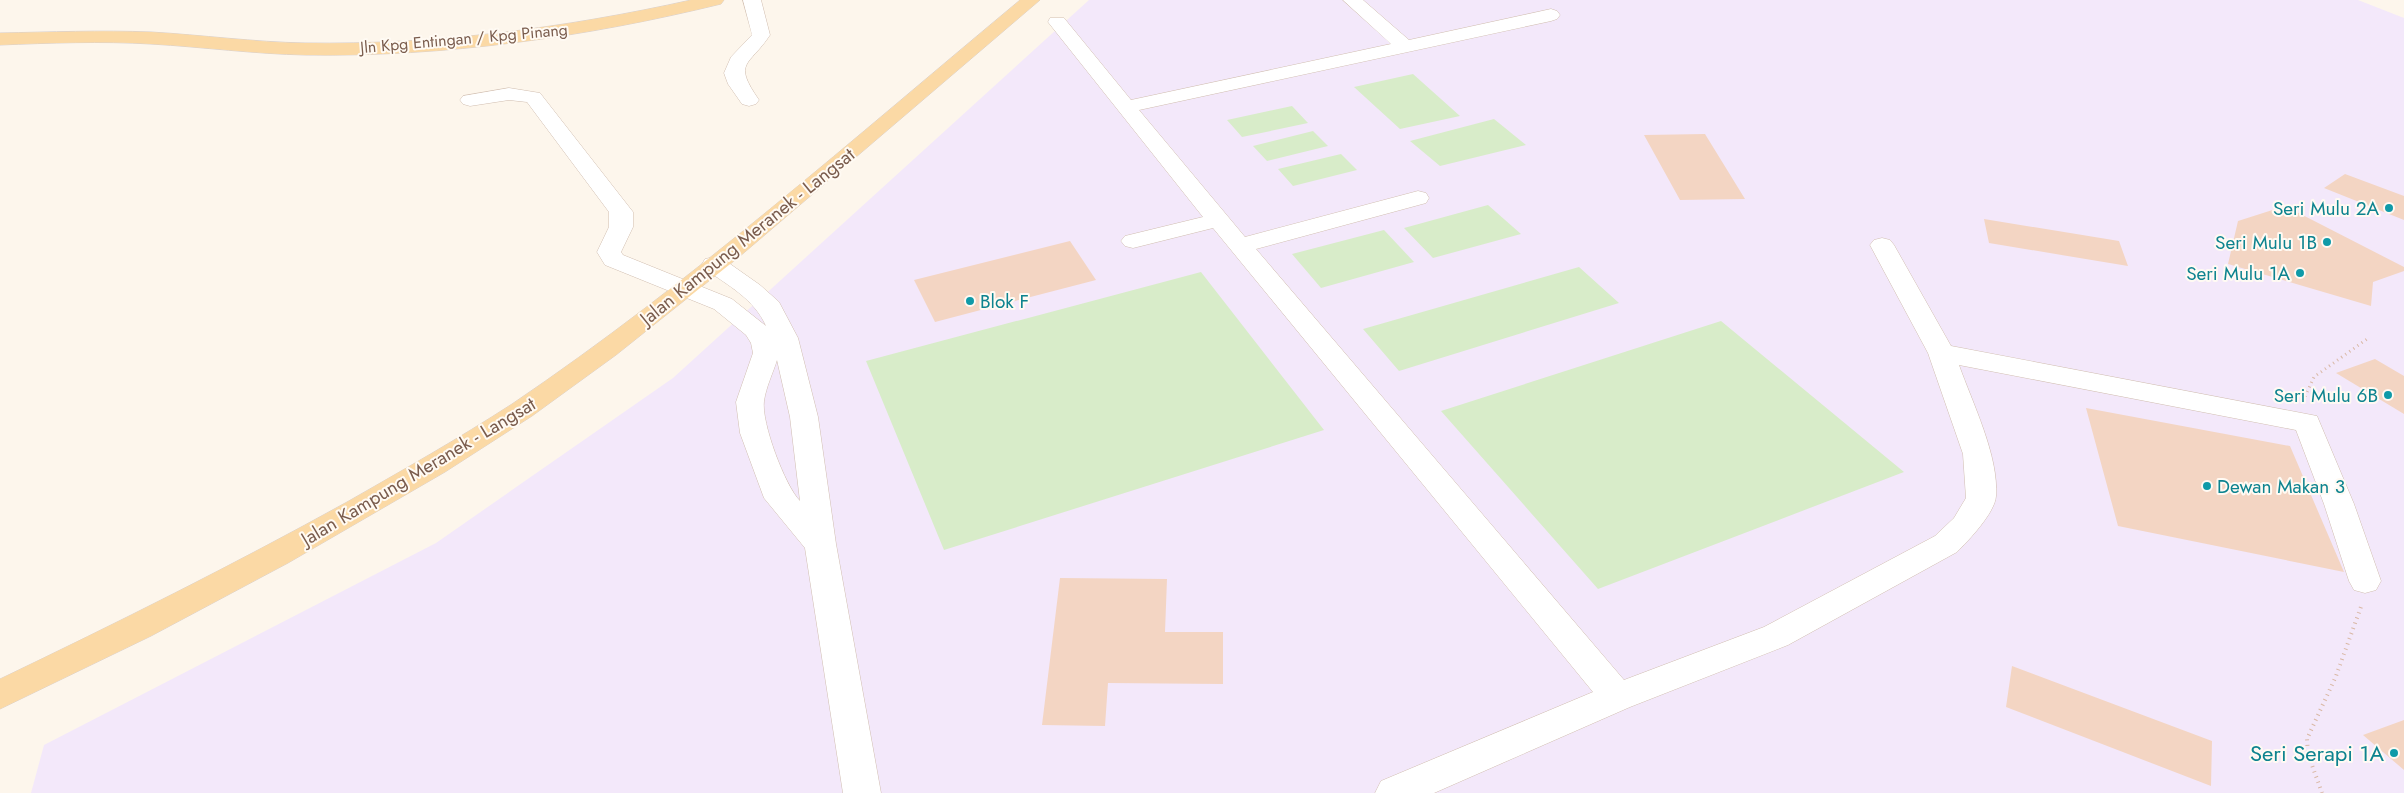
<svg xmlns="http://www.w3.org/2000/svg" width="2404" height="793" viewBox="0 0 2404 793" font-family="Jost,sans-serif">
  <rect width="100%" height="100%" fill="#fdf6ec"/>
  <path fill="#f3e8fa" d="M1089,0h1269l46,18v775h-2373l13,-48 392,-202 237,-165z"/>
  <path fill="#d8ecc9" d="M1413,74l47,42 -60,13 -46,-42z
    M1292,106l16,17 -66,14 -15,-17z
    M1494,119l32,26 -86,21 -30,-25z
    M1313,131l15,15 -61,15 -14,-15z
    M1341,154l16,16 -64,16 -15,-17z
    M1488,205l33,29 -88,24 -29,-30z
    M1384,230l30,32 -93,26 -29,-34z
    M1579,267l40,36 -220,68 -36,-42z
    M1201,272l123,158 -380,120 -78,-189z
    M1721,321l183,151 -306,117 -157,-178z"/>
  <path fill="#f3d5c3" d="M1705,134l40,65 -65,1 -36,-65z
    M2345,174l59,22v24l-80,-32z
    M2285,206l119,61v4l-31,11 -2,24 -143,-42 10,-43z
    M1984,219l135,22 9,25 -139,-23z
    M1070,241l26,39 -161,42 -21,-42z
    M2375,359l29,17v38l-68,-41z
    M2086,408l204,38 54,126 -226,-46z
    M1060,578l107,1 -2,53h58v52l-115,-1 -3,43 -63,-1z
    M2012,666l200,75 -1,45 -205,-79z
    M2404,720v50l-41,-35z"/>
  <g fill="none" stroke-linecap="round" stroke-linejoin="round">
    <defs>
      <path id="minor" d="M743,0h18l9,35c-21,32 -38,26 -11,65l-3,4 -7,2 -7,-2 -14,-20 -4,-11 7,-16 21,-22z
        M1343,0h20l46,40 142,-31 6,2 3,4 -3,4 -6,2 -412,89 106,127 173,-46 8,2 3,5 -3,5 -170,46 368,431 140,-53 171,-91 19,-18 12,-20 -3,-44 -35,-101 -58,-108 4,-5 8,-2 8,2 4,5 57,101 366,70 37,88 27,77 -5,9 -11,3 -11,-3 -5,-9 -25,-77 -28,-74 -337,-65c13,37 40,91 37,131 -1,17 -28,45 -39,56l-169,93 -158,62 -196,86h-59l6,-12 212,-89 -380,-464 -80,20 -8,-2 -4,-5 4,-5 78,-19 -155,-195 2,-4h14l67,82 260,-56z
        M509,88l31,5 93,119v15l-12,25 2,3 109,44 34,27c-12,-27 -37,-40 -61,-57l-3,-5 3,-5 9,-2 9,2 37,26 19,17 19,36 20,79 18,127 45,249h-38l-38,-245 -41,-50 -24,-65 -4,-31 17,-49 -2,-10 -5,-8 -32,-26 -109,-44 -8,-13 12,-25v-15l-82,-110 -18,-2 -39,6 -7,-2 -3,-4 3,-4zM777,360l13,57 10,84c-15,-15 -39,-79 -36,-100 2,-14 9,-28 13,-41z"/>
      <path id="major" d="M691,0h33l-3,4c-135,33 -276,53 -415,51 -52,-1 -103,-8 -155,-11 -50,-3 -101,-1 -151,1v-12c50,-1 101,-3 151,-1 51,3 103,10 154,11 130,2 260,-15 386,-43z
        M1020,0h20l-301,257 -123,98 -84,61 -87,56 -157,91 -137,73 -151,73v-30c117,-56 233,-114 347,-177 56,-32 111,-63 165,-98 179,-121 342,-266 508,-404z"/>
    </defs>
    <use href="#minor" stroke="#d1beb0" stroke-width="1"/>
    <use href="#major" stroke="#dad1cd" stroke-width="1"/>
    <path stroke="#d9b8a5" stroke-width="3" stroke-dasharray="1 4" stroke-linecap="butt" d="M2303,401l11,-24 53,-38"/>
    <path stroke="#d9b8a5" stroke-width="4" stroke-dasharray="1 4.5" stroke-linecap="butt" d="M2322,793l-14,-39 -1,-15 29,-63 26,-72"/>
    <use href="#minor" fill="#fff" fill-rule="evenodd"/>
    <use href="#major" fill="#fbd9a5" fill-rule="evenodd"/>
  </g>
  <g fill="#0f9aa8" stroke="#fffaf3" stroke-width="2">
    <circle cx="2389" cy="208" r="5"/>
    <circle cx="2327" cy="242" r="5"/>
    <circle cx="2300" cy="273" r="5"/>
    <circle cx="970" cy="301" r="5"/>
    <circle cx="2388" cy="395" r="5"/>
    <circle cx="2207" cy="486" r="5"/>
    <circle cx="2394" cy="753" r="5"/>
  </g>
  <g text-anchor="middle" stroke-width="4" stroke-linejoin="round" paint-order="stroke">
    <g font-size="16" fill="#7a5c4d" stroke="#fffaf3">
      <text transform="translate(464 38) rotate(-5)" y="6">Jln Kpg Entingan / Kpg Pinang</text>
    </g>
    <g font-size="19" fill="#0d838f" stroke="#fffaf3" text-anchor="end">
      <text x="2379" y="215">Seri Mulu 2A</text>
      <text x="2317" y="249">Seri Mulu 1B</text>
      <text x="2290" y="280">Seri Mulu 1A</text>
      <text x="980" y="308" text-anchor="start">Blok F</text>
      <text x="2378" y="402">Seri Mulu 6B</text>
      <text x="2217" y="493" text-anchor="start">Dewan Makan 3</text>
    </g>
    <g font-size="19" fill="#7a5c4d" stroke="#fffaf3">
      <text transform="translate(747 236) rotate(-39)" y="7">Jalan Kampung Meranek - Langsat</text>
      <text transform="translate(418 471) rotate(-31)" y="7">Jalan Kampung Meranek - Langsat</text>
    </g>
    <g font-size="22" fill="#0d838f" stroke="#fffaf3" text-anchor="end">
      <text x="2384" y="761">Seri Serapi 1A</text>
    </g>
  </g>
</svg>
